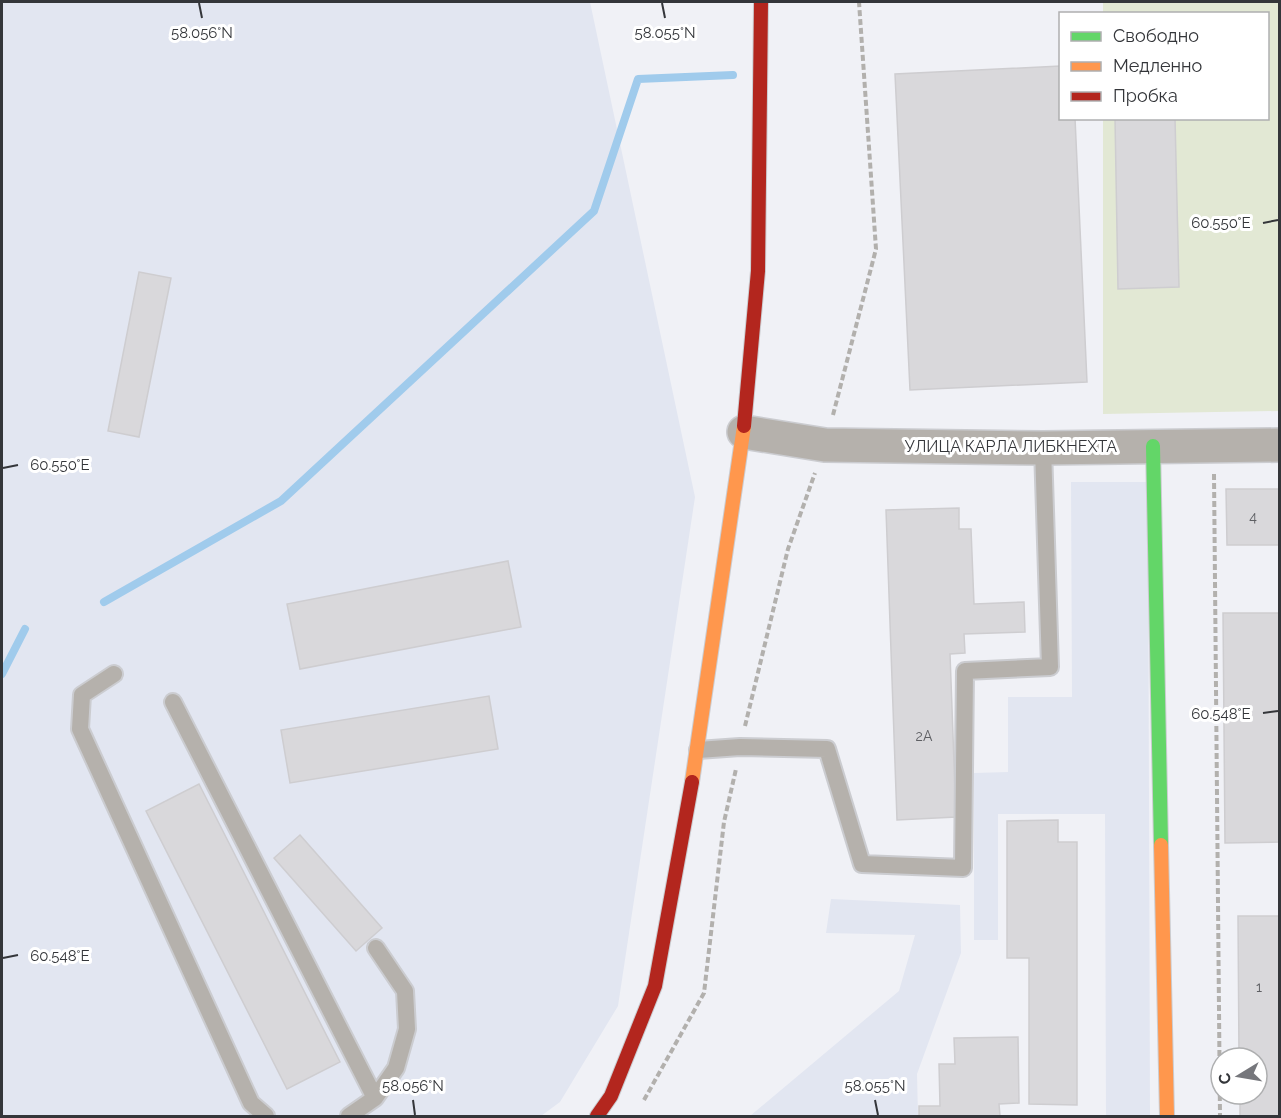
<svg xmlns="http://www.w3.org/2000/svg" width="1281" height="1118" viewBox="0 0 1281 1118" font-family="Raleway,sans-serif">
  <rect width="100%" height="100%" fill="#f0f1f6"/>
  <path fill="#e2e6f1" d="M2,2h588l105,495 -77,509 -58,96 -19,14h-539z
    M1071,482h77l2,634h-44l-1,-302h-107v126h-24v-167l34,-1v-75h64z
    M831,899l129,6 1,48 -44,121 1,42h-168l149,-125 16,-56 -89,-2z"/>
  <path fill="#e2e8d4" d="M1103,2h176v409l-176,3v-295l165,-1v-104l-165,-1z"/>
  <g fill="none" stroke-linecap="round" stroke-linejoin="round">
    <path stroke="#a0cbec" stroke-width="8" d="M104,602l177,-101 313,-290 44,-132 95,-4
      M2,674l23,-45"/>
  </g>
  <path fill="#d9d8db" stroke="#cecdd0" stroke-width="1.5" d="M1060,66v52h15l12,264 -177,8 -15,-316z
    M1115,118h60l4,169 -61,2z
    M139,272l32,6 -32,159 -31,-6z
    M1226,489h54v56h-53z
    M959,508v21h12l3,75 50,-2 1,30 -61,2 1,19 -15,1 6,163 -59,3 -11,-310z
    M508,561l13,66 -221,42 -13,-65z
    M1223,613h57v229l-55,1z
    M489,696l9,53 -208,34 -9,-53z
    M199,784l141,278 -53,27 -141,-278z
    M1058,820v22h19v263l-48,-1v-146h-22v-137z
    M300,835l82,93 -26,23 -82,-93z
    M1238,916h42v200h-40v-22h17v-36h-18z
    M1018,1037l1,66 -20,1 1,12h-81v-10h21l-1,-42h16l-1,-26z"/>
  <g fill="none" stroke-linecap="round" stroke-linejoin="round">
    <defs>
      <path id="lane" d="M114,674l-32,21 -2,34 171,374 15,13
        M173,702l202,396
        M698,750l42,-3 87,2 35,115 101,4 2,-197 85,-4 -7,-219
        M349,1116l26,-18 21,-30 11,-39 -2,-38 -29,-43"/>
      <path id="street" d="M744,432l81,13 218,3 237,-3"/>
      <path id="fast" d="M1153,446l8,399"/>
      <path id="slow" d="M692,782l52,-356
        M1161,845l6,271"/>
      <path id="jam" d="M744,426l14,-155 3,-269
        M597,1116l14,-20 44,-110 37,-204"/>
    </defs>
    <use href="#lane" stroke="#cbccd0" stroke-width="20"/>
    <use href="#street" stroke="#cbccd0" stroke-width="36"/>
    <use href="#fast" stroke="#cbccd0" stroke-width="16"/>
    <use href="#slow" stroke="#cbccd0" stroke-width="16"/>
    <use href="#jam" stroke="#cbccd0" stroke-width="16"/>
    <path stroke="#b2b0ad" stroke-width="4" stroke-dasharray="6 3" stroke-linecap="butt" d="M833,415l43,-166 -17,-247
      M1214,474l6,642
      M745,726l43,-177 27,-76
      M644,1100l60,-107 20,-171 12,-53"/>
    <use href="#lane" stroke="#b5b1ac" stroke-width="16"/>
    <use href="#street" stroke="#b5b1ac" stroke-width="33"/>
    <use href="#fast" stroke="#63d668" stroke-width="14"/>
    <use href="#slow" stroke="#ff974d" stroke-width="14"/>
    <use href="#jam" stroke="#b3261e" stroke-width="14"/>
  </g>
  <path fill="none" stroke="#34363a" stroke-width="2" d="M199,3l3,15M662,3l3,15M1263,223l15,-3M3,468l15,-3M1263,713l15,-2M3,958l15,-3M413,1100l2,15M875,1100l3,15"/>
  <g text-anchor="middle" stroke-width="6" stroke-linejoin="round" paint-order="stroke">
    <g font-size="14" fill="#5e5f63">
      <text x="1253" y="522">4</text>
      <text x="924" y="741">2А</text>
      <text x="1259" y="992">1</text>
    </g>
    <g font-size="16" fill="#34363a" stroke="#fff">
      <text x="1011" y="452">УЛИЦА КАРЛА ЛИБКНЕХТА</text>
    </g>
  </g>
  <g font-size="15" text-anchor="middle" fill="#34363a" stroke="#fff" stroke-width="6" stroke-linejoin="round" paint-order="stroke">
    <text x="202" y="38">58.056°N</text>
    <text x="665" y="38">58.055°N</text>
    <text x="1221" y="228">60.550°E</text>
    <text x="60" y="470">60.550°E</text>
    <text x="1221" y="719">60.548°E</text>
    <text x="60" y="961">60.548°E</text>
    <text x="413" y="1091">58.056°N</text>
    <text x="875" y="1091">58.055°N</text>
  </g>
  <rect width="1281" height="1118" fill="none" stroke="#34363a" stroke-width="6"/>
  <rect x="1059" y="12" width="210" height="108" fill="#ffffff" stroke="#aeafb0" stroke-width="1.5"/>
  <rect x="1071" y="32" width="30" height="9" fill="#63d668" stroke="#aeafb0" stroke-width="1.5"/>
  <text x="1113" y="42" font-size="18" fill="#34363a">Свободно</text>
  <rect x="1071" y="62" width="30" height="9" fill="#ff974d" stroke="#aeafb0" stroke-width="1.5"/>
  <text x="1113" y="72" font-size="18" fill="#34363a">Медленно</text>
  <rect x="1071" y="92" width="30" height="9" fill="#b3261e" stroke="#aeafb0" stroke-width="1.5"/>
  <text x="1113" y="102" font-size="18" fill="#34363a">Пробка</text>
  <g transform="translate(1239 1076) rotate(259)"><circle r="28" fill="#ffffff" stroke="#aeafb0" stroke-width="1.5"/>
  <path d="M0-4.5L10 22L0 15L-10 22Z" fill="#76777c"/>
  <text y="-9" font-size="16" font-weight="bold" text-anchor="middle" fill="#34363a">С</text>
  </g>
</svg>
